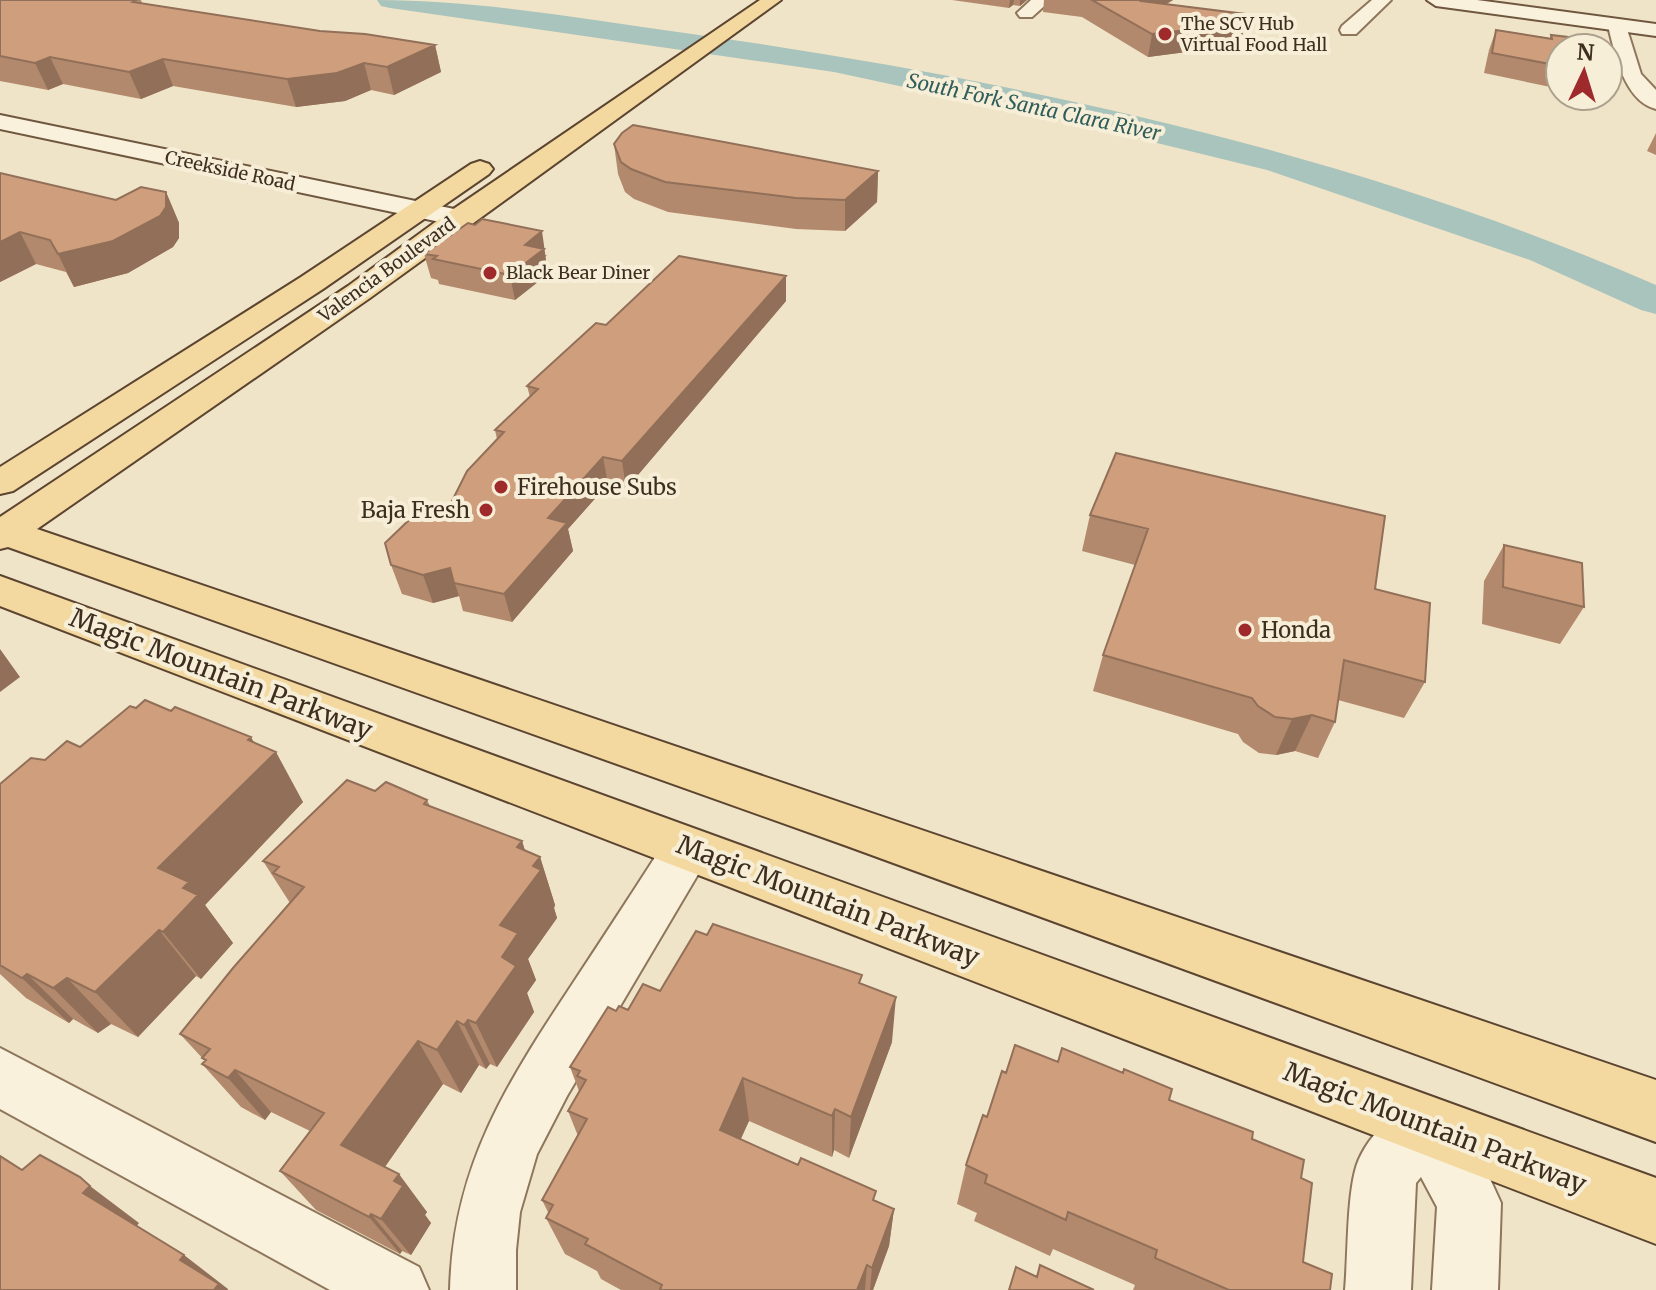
<svg xmlns="http://www.w3.org/2000/svg" width="1656" height="1290" viewBox="0 0 1656 1290" font-family="Merriweather,serif">
  <rect width="100%" height="100%" fill="#f0e4c8"/>
  <g fill="none" stroke-linecap="round" stroke-linejoin="round">
    <path fill="#a9c4bc" fill-rule="evenodd" d="M377,0c106,0 210,20 315,34 326,46 662,119 964,251v29l-15,-4 -111,-50 -263,-90 -163,-40 -270,-58 -444,-64 -9,-2z"/>
    <defs>
      <path id="street" d="M1031,0h20l-19,17h-12l-3,-4z
        M1372,0h19l-35,34h-14l-2,-4 2,-4z
        M1617,20l9,6 15,48 15,16v19c-32,-8 -41,-56 -48,-83z
        M688,828l18,6 7,15 -146,247 -30,58 -17,58 -4,38v40h-66c3,-124 57,-207 123,-307 33,-50 65,-99 97,-149z
        M0,1048l419,219 10,23h-99l-330,-181z
        M1426,1095l21,9 44,77 10,22 -3,87h-66l5,-83 -16,-30 -5,6 -5,107h-66c3,-34 2,-88 10,-119 8,-32 42,-64 71,-76z"/>
      <path id="secondary" d="M1427,0h50l179,24v12l-220,-30z
        M0,115l459,95 10,2 4,6 -4,6 -10,2 -459,-97z"/>
      <path id="primary" d="M760,0h21l-411,298 -333,231 1619,551v62l-809,-296 -839,-299 -8,2v-32l348,-231 101,-74z
        M480,161l9,3 4,5 -4,5 -166,115 -310,202 -13,3v-27l301,-190 170,-113z
        M0,576l1656,602v66l-1656,-638z"/>
    </defs>
    <use href="#street" stroke="#8d765c" stroke-width="4"/>
    <use href="#secondary" stroke="#6f573f" stroke-width="4"/>
    <use href="#primary" stroke="#5b4430" stroke-width="4"/>
    <use href="#street" fill="#faf1dc" fill-rule="evenodd"/>
    <use href="#secondary" fill="#faf1dc" fill-rule="evenodd"/>
    <use href="#primary" fill="#f3d9a0" fill-rule="evenodd"/>
  </g>
  <path fill="#b2896c" d="M0,0h141l1,3 178,28 115,14 6,27 -47,23 -23,-5 -26,11 -49,6 -123,-21 -32,13 -78,-15 -15,6 -48,-9z
    M952,0h75l-7,6 -7,-1 -4,3z
    M1044,0h129l-7,4 79,19 -5,22 -92,12 -66,-40 -39,-5z
    M1496,30l54,8 1,-3 9,13v41l-76,-16 5,-23z
    M1656,133v22l-9,-4z
    M614,144l264,27 -1,31 -32,29 -49,-2 -128,-17 -34,-13 -9,-7 -7,-18z
    M0,173l116,27 50,-8 13,31v15l-6,9 -45,26 -54,14 -8,-15 -30,-8 -36,18z
    M424,254l123,1 -2,2 3,17 -33,26 -76,-16 -1,-4 -7,-2z
    M786,301l-160,188 -18,-5 -40,45 5,22 -61,71 -49,-11 -4,-15 -26,7 -31,-9 -11,-29 47,-52 14,-12 45,-62 -2,-9 35,-33 -3,-11 79,-61z
    M1090,515l285,74 50,93 -21,36 -66,-18 -3,22 -17,36 -23,-7 -19,4 -17,-2 -16,-11 -5,-8 -145,-43 10,-36 32,-90 -53,-14z
    M1504,545l80,62 -24,37 -78,-20 2,-43z
    M254,743l49,59 -98,103 28,38 -32,36 -5,-3 -58,61 -27,-13 -13,9 -25,-14 -4,4 -43,-25 -26,-24v-190l45,-24 35,-13z
    M375,791l52,9 3,6 92,35 3,10 15,6 15,48 -1,3 3,10 -29,41 8,21 -9,13 7,19 -37,55 -7,-3 -4,5 -7,-4 -18,28 -18,-9 -58,83 42,45 -2,3 6,8 -20,32 -9,-4 -2,3 -84,-44 -36,-39 30,-40 -39,-19 -6,8 -24,-13 -39,-43 3,-3 -25,-27 110,-131 -27,-42z
    M862,984l30,58 -43,116 -15,-8 -2,7 -83,-36 -9,18 154,70 -5,37 -16,44h-252l-20,-11 -4,-8 -32,-17 -19,-36 3,-4 -7,-14 36,-64 -10,-25 11,-20 -9,-24 46,-56 12,-1 32,-19z
    M1058,1062l111,38 83,39 49,39 2,84 27,28h-197l2,-5 -82,-36 -3,7 -76,-35 3,-8 -20,-9 9,-39 40,-92z"/>
  <path fill="#916f58" d="M1010,0h4l-1,5 -4,3z
    M1020,0h7l-7,6z
    M1142,0h31l-36,22z
    M1245,23l-5,22 -92,12 4,-23z
    M435,45l6,27 -47,23 -7,-28z
    M50,57l13,27 -15,6 -13,-27z
    M163,59l10,27 -32,13 -12,-27z
    M364,63l7,27 -26,11 -49,6 -9,-28z
    M878,171l-1,31 -32,29v-31z
    M166,192l13,31v15l-6,9 -45,26 -54,14 -16,-33z
    M542,231l6,43 -33,26 -5,-25 15,-30z
    M20,232l16,32 -36,18v-40z
    M786,276v25l-160,188 -4,-28z
    M603,457l5,27 -40,45 5,22 -61,71 -8,-28 44,-76z
    M450,568l9,28 -26,7 -10,-28z
    M0,649l20,28 -20,15z
    M1312,715l-17,36 -19,4 16,-36z
    M251,737l14,25 11,-10 27,50 -98,103 28,38 -32,36 -38,-47 -5,-64z
    M522,841l12,38 -1,-13 7,-9 15,48 -1,3 3,10 -29,41 8,21 -9,13 7,19 -37,55 -21,-44 26,-66 -2,-32 17,-78z
    M159,930l37,46 -58,61 -43,-45z
    M27,974l46,45 -4,4 -47,-45z
    M67,978l44,46 -13,9 -45,-45z
    M896,997l-4,45 -43,116 2,-41z
    M468,1020l22,44 -4,5 -22,-44z
    M457,1021l22,44 -18,28 -24,-43z
    M418,1041l25,43 -71,101 -31,-40z
    M235,1070l36,42 -6,8 -37,-42z
    M743,1078l6,43 -22,49 -7,-40z
    M835,1109l-1,41 -2,7v-41z
    M399,1174l28,38 -2,3 6,8 -20,32 -30,-36 13,-38z
    M90,1186l49,37 -6,8 -50,-38z
    M894,1209l-5,37 -16,44h-3l2,-22z
    M371,1214l31,37 -2,3 -31,-37z
    M184,1255l44,34v1h-14l-34,-30z
    M867,1265l-2,25h-8z"/>
  <path fill="#cf9f7d" stroke="#916f58" stroke-width="2" d="M0,0h137l-4,2 187,29 45,3 70,11 -48,22 -23,-4 -27,10 -50,6 -124,-20 -34,13 -79,-15 -15,6 -35,-7z
    M1092,0h50l-1,1 104,13v9l-93,11z
    M1496,30l56,9 -1,-4 42,5 2,8h-35v18l-68,-13z
    M633,125l245,46 -33,29 -49,-2 -131,-16 -34,-13 -10,-7 -7,-18 8,-11z
    M0,173l116,27 25,-13 25,5v15l-6,9 -47,25 -55,13 -8,-14 -30,-8 -20,10z
    M482,219l60,12 -17,14 19,4 -34,26 -77,-16 4,-3 -13,-2 44,-31 7,2z
    M679,256l107,20 -164,185 -19,-4 -55,61 19,5 -63,71 -50,-11 -4,-15 -27,7 -32,-10 -6,-22 23,-22 30,-8 14,-12 15,-30 37,-39 -9,-2 43,-41 -11,-3 69,-63 10,2z
    M1116,453l269,63 -10,73 55,14 -5,79 -81,-22 -9,62 -23,-7 -20,4 -17,-2 -17,-11 -6,-8 -149,-43 45,-126 -58,-14z
    M1504,545l78,18 2,44 -81,-20z
    M145,700l26,11 4,-4 76,30 -3,3 28,12 -118,116 31,14 -6,6 15,7 -35,37 -4,-2 -64,62 -28,-14 -14,10 -26,-14 -5,4 -22,-13v-181l31,-26 14,2 22,-19 13,6 50,-41 6,2z
    M347,780l28,11 11,-9 41,18 -3,4 98,37 -5,6 23,10 -7,9 8,4 -41,55 18,8 -16,24 14,9 -40,57 -8,-3 -4,5 -7,-4 -20,29 -19,-9 -77,104 58,29 -5,7 9,5 -22,33 -10,-5 -2,3 -89,-46 44,-58 -89,-43 -7,8 -26,-14 4,-4 -4,-2 8,-9 -30,-15 53,-66 71,-81 -31,-14 6,-6 -16,-6z
    M713,924l149,51 -3,8 37,14 -45,120 -16,-8 -3,7 -89,-38 -23,52 78,35 3,-7 75,33 -3,9 21,9 -22,59 -5,-3 -10,25h-195l-2,-1 2,-4 -77,-41 3,-5 -42,-21 7,-13 -11,-5 45,-81 -19,-8 18,-31 -9,-4 3,-5 -10,-4 38,-60 8,4 3,-5 9,4 15,-26 17,7 36,-60 11,4z
    M1015,1045l43,17 4,-14 61,25 1,-4 48,20 -3,11 84,32 -1,7 52,21 -3,18 11,5 -9,79 29,12 -2,16h-101l-74,-32 2,-8 -89,-38 -2,8 -81,-37 2,-8 -21,-10 17,-50 4,2 15,-46 4,2z
    M40,1155l40,22 10,9 -7,7 101,62 -4,5 39,24 -5,6h-214v-134l22,14z
    M1040,1265l54,25h-85l7,-23 21,10z"/>
  <g fill="#9e2a2b" stroke="#f7eed8" stroke-width="3">
    <circle cx="1165" cy="34" r="8"/>
    <circle cx="490" cy="273" r="8"/>
    <circle cx="501" cy="487" r="8"/>
    <circle cx="486" cy="510" r="8"/>
    <circle cx="1245" cy="630" r="8"/>
  </g>
  <g text-anchor="middle" stroke-width="8" stroke-linejoin="round" paint-order="stroke">
    <g font-size="18" fill="#3d2e20" stroke="#f7eed8" text-anchor="start">
      <text x="1181" y="30">The SCV Hub<tspan x="1181" dy="21">Virtual Food Hall</tspan></text>
      <text x="506" y="279">Black Bear Diner</text>
    </g>
    <g font-size="18" fill="#3d2e20" stroke="#f7eed8">
      <text transform="translate(230 171) rotate(12)" y="6">Creekside Road</text>
      <text transform="translate(387 270) rotate(-36)" y="6">Valencia Boulevard</text>
    </g>
    <g font-size="20" font-style="italic" fill="#2f5d5a" stroke="#f7eed8">
      <text transform="translate(1034 107) rotate(12)" y="7">South Fork Santa Clara River</text>
    </g>
    <g font-size="22" fill="#3d2e20" stroke="#f7eed8" text-anchor="start">
      <text x="517" y="495">Firehouse Subs</text>
      <text x="470" y="518" text-anchor="end">Baja Fresh</text>
      <text x="1261" y="638">Honda</text>
    </g>
    <g font-size="26" fill="#3d2e20" stroke="#f7eed8">
      <text transform="translate(221 674) rotate(21)" y="9">Magic Mountain Parkway</text>
      <text transform="translate(828 901) rotate(21)" y="9">Magic Mountain Parkway</text>
      <text transform="translate(1435 1128) rotate(21)" y="9">Magic Mountain Parkway</text>
    </g>
  </g>
  <g transform="translate(1584 72) rotate(4)"><circle r="38" fill="#f7eed8" stroke="#ada18e" stroke-width="2"/>
  <path d="M0-6L14 30L0 20L-14 30Z" fill="#9e2a2b"/>
  <text y="-12" font-size="22" font-weight="bold" text-anchor="middle" fill="#3d2e20">N</text>
  </g>
</svg>
